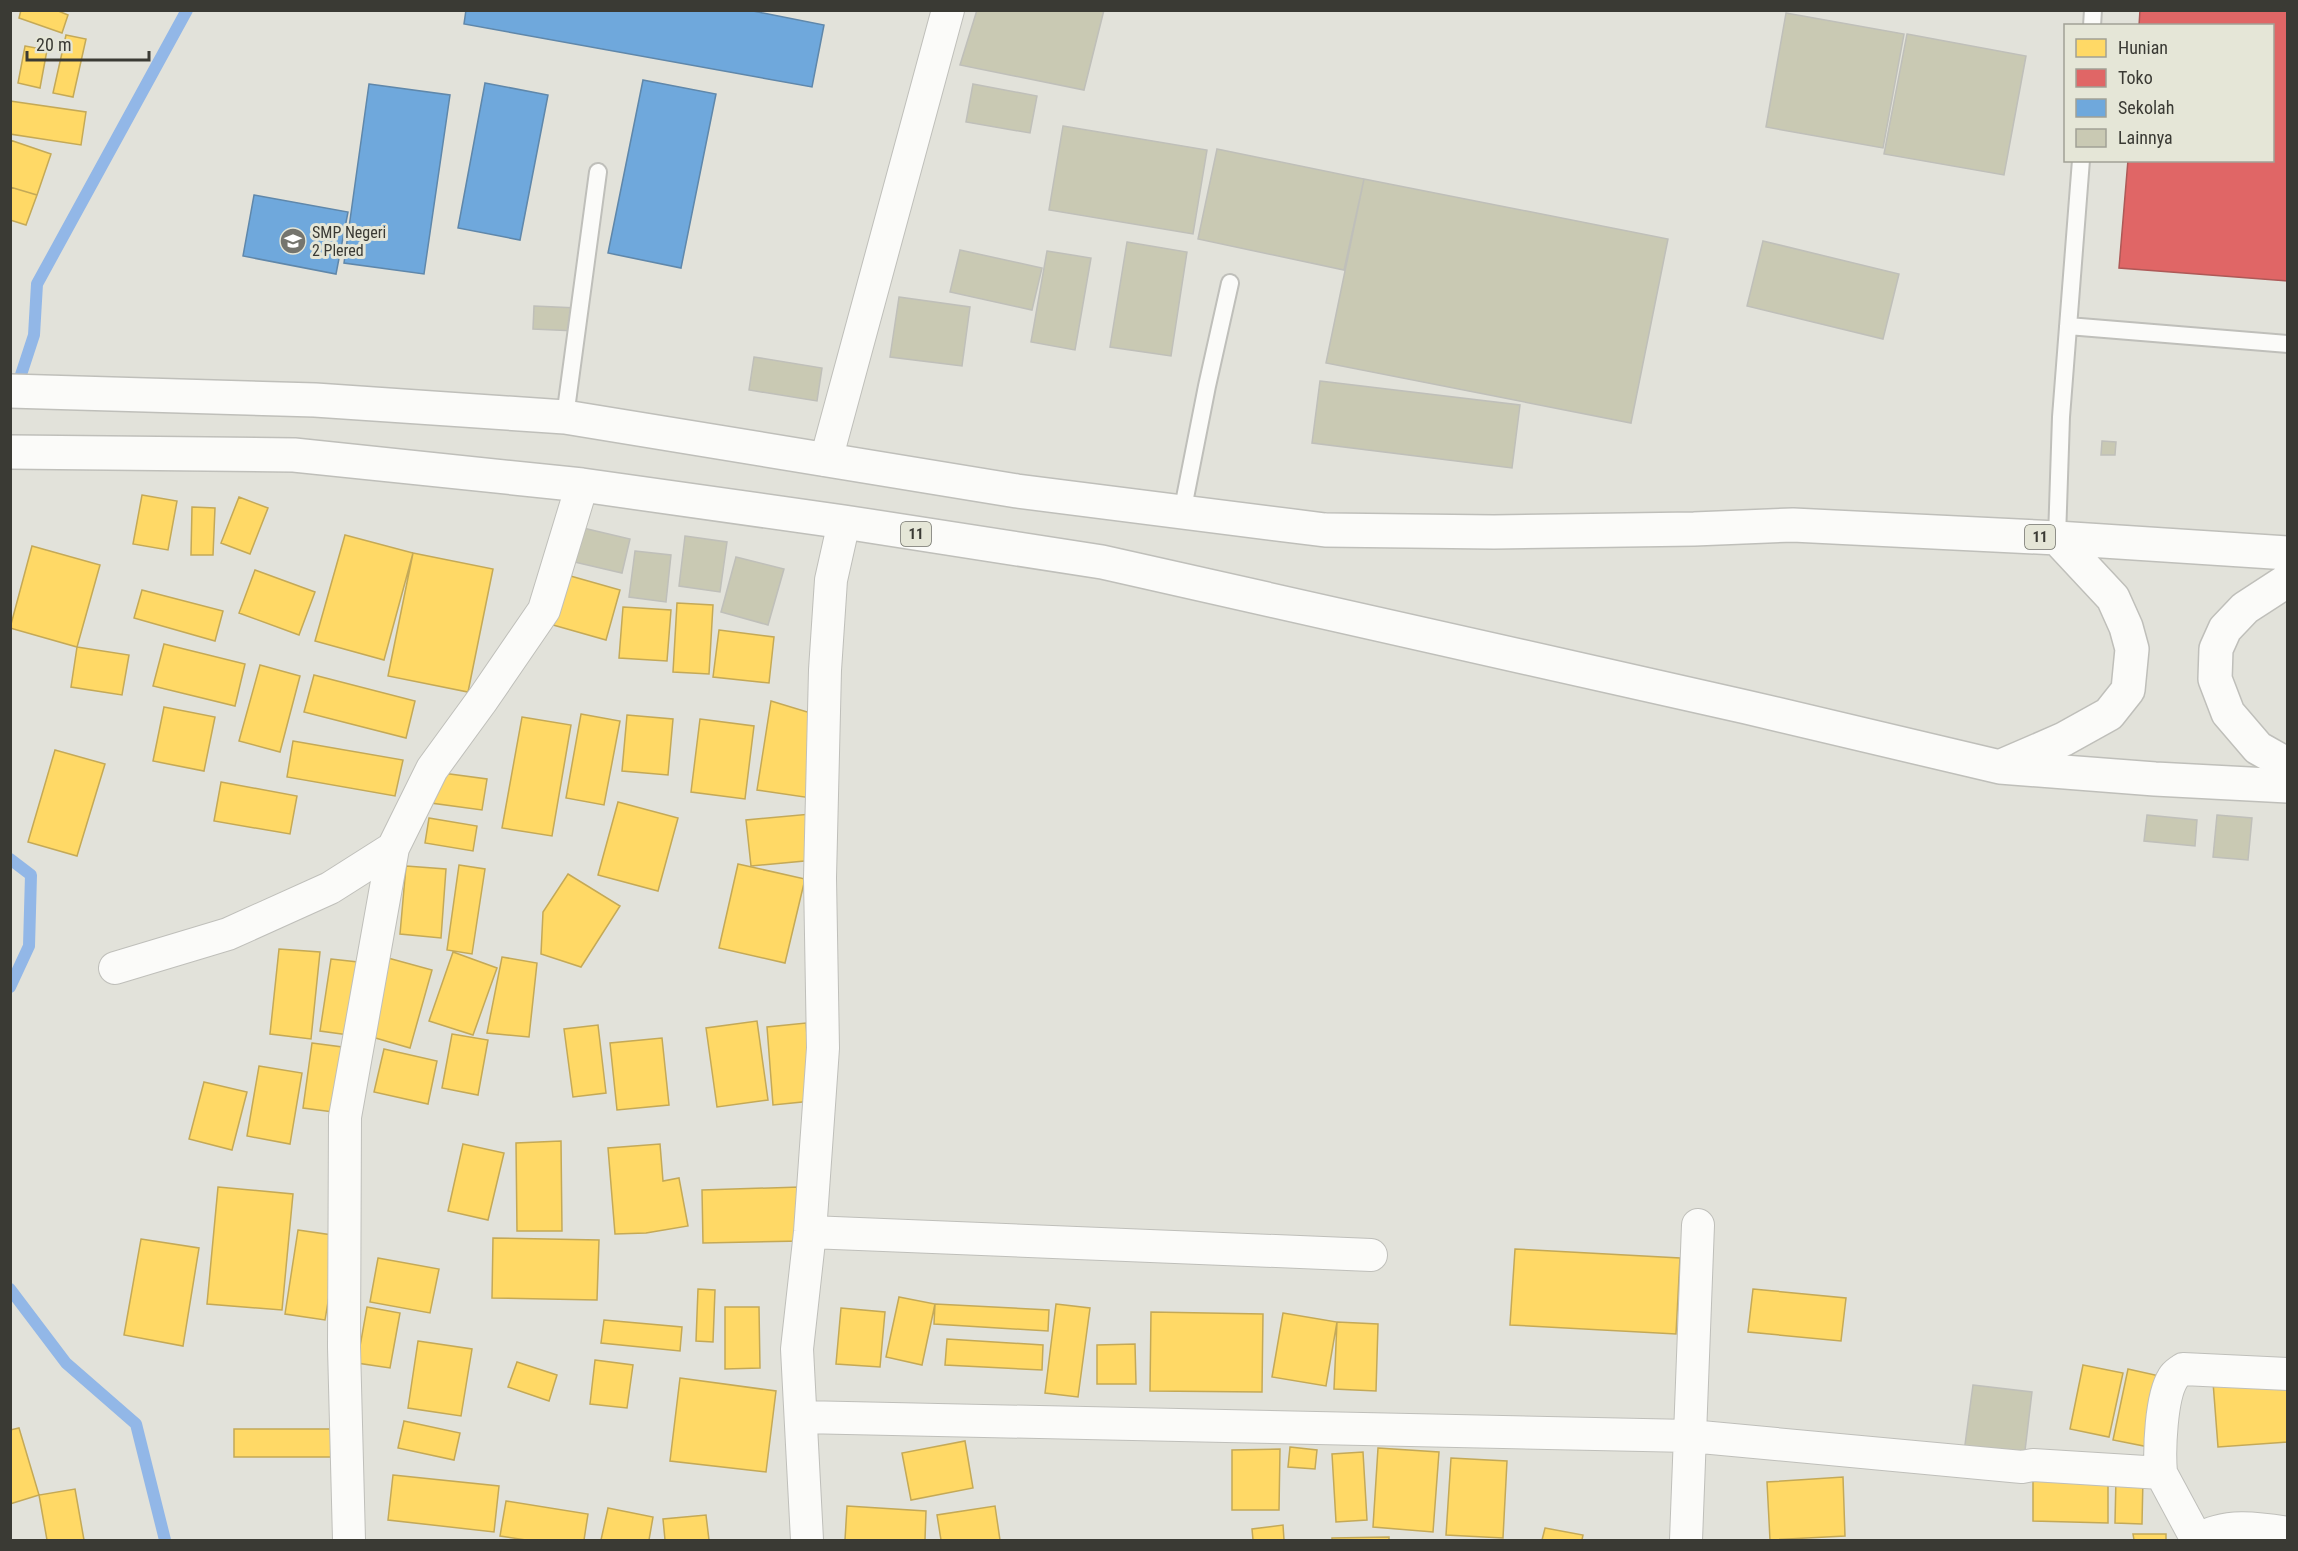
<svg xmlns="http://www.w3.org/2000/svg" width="2298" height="1551" viewBox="0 0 2298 1551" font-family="'Roboto Condensed',sans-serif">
  <rect width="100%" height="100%" fill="#e2e2da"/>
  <path fill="#ffd966" stroke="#c4a957" stroke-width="1.5" d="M21,10h35l12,5 -6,18 -43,-15z
    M66,35l20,4 -13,58 -20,-4z
    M25,46l22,4 -7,38 -22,-5z
    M10,101l76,11 -5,33 -71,-11z
    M10,140l41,14 -14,41 -27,-8z
    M10,187l27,8 -11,30 -16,-5z
    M142,495l35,6 -9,49 -35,-6z
    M239,497l29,11 -18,46 -29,-11z
    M192,507l23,1 -2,47h-22z
    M345,535l68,18 -29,107 -69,-19z
    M32,546l68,19 -23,82 -67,-19z
    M413,553l80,16 -25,123 -80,-16z
    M255,570l60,22 -16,43 -60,-22z
    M567,575l53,15 -14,50 -53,-15z
    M142,590l81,21 -8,30 -81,-23z
    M677,603l36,2 -4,69 -36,-2z
    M623,607l48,3 -4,51 -48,-3z
    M719,630l55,7 -5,46 -56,-6z
    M164,644l81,20 -10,42 -82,-20z
    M77,647l52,8 -7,40 -51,-8z
    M260,665l40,11 -20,76 -41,-11z
    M314,675l101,26 -9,37 -102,-26z
    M771,701l43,13 -3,84 -54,-8z
    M164,707l51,10 -11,54 -51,-10z
    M581,714l39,7 -16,84 -38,-7z
    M627,715l46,4 -5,56 -46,-4z
    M522,717l49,8 -19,111 -50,-8z
    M700,719l54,7 -9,73 -54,-7z
    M293,741l110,19 -8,36 -108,-19z
    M55,750l50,14 -28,92 -49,-14z
    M435,772l52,7 -5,31 -51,-7z
    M221,782l76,14 -7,38 -76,-13z
    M618,802l60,16 -20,73 -60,-16z
    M811,814l4,46 -64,6 -5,-46z
    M429,818l48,8 -4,25 -48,-8z
    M738,864l67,15 -20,84 -66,-15z
    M459,865l26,4 -13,85 -25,-4z
    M406,866l40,3 -5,69 -41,-4z
    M568,874l52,32 -39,61 -40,-13 2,-42z
    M279,949l41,3 -9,87 -41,-5z
    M453,952l44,16 -24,67 -44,-14z
    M502,957l35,6 -8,74 -42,-4z
    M388,958l44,12 -22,78 -45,-13z
    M331,959l36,4 -11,73 -36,-5z
    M757,1021l11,79 -51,7 -11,-79z
    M806,1023l6,78 -39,4 -6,-78z
    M598,1025l8,68 -33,4 -9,-68z
    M452,1034l36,6 -10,55 -36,-7z
    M662,1038l7,67 -52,5 -7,-67z
    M312,1043l38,5 -9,65 -38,-5z
    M384,1049l53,12 -9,43 -54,-12z
    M259,1066l43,7 -12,71 -43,-8z
    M204,1082l43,10 -15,58 -43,-11z
    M561,1141l1,90h-45l-1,-88z
    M463,1144l41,9 -16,67 -40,-9z
    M660,1144l3,37 16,-3 9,48 -42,7 -31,1 -7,-86z
    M218,1187l75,7 -11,116 -75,-6z
    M800,1187l2,54 -99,2 -1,-53z
    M298,1230l41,6 -14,84 -40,-6z
    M493,1238l106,2 -2,60 -105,-2z
    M141,1239l58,9 -16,98 -59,-11z
    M1515,1249l165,9 -4,76 -166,-9z
    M378,1258l61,11 -9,44 -60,-11z
    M698,1289l17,1 -2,52 -17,-1z
    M1753,1289l93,9 -5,43 -93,-9z
    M899,1297l36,7 -13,61 -36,-8z
    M935,1304l114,6 -1,21 -114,-7z
    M1056,1304l34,4 -12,89 -33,-4z
    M367,1307l33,6 -10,55 -33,-5z
    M725,1307h34l1,61 -35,1z
    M841,1308l44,4 -5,55 -44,-3z
    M1151,1312l112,2 -1,78 -112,-1z
    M1283,1313l54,9 -11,64 -54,-9z
    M604,1320l78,7 -2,24 -79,-8z
    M1337,1322l41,2 -2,67 -42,-2z
    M947,1339l96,6 -1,25 -97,-5z
    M418,1341l54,8 -11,67 -53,-8z
    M1135,1344l1,40h-39v-39z
    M595,1360l38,5 -6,43 -37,-4z
    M517,1362l40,13 -8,26 -41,-14z
    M2083,1365l40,8 -14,64 -39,-8z
    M2128,1369l36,8 -15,70 -36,-7z
    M2288,1376v66l-70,5 -5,-65z
    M680,1378l96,13 -10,81 -96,-11z
    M404,1421l56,12 -6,27 -56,-12z
    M19,1428l20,67 -29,9v-74z
    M234,1429h110v28h-110z
    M965,1441l8,47 -62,12 -9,-47z
    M1290,1447l27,3 -2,19 -27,-2z
    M1378,1448l61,4 -6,80 -60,-5z
    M1280,1449l-1,61h-47v-60z
    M1363,1452l4,68 -31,2 -4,-68z
    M1451,1458l56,3 -4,77 -57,-3z
    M2033,1474l75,1v48l-75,-2z
    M393,1475l106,11 -5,46 -106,-12z
    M1843,1477l2,59 -75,4 -3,-58z
    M2116,1477l27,1 -1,46 -27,-1z
    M75,1489l9,51h-37l-8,-45z
    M506,1501l82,13 -4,26h-58l-26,-4z
    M847,1506l79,5 -1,29h-80z
    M995,1506l5,34h-59l-4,-25z
    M608,1508l45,9 -4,23h-48z
    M706,1515l3,25h-44l-2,-21z
    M1283,1525l1,15h-31l-1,-11z
    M1545,1528l38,7 -1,5h-40z
    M2133,1534h33v6h-32z
    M1389,1537v3h-57v-2z"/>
  <path fill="#e06666" stroke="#ae5957" stroke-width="1.5" d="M2140,10h148v271l-169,-13 9,-108h144v-134h-133z"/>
  <path fill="#6fa8dc" stroke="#5f87aa" stroke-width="1.5" d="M466,10h282l76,15 -12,62 -348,-63z
    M643,80l73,14 -35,174 -73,-15z
    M485,83l63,12 -28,145 -62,-12z
    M369,84l81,11 -26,179 -80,-11z
    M254,195l94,17 -12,62 -93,-18z"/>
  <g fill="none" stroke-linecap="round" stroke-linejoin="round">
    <path stroke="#92b7e7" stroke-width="12" d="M16,390l18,-55 3,-51 150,-274
      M10,859l21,16 -2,71 -19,41
      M10,1289l56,74 70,61 29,116"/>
  </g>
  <path fill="#c9c9b3" stroke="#bfbfb9" stroke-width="1.5" d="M977,10h127l-20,80 -124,-25z
    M1786,13l118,21 -21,114 -117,-21z
    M1907,34l119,22 -22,119 -120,-21z
    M973,84l64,12 -7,37 -64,-11z
    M1063,126l144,24 -14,84 -144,-24z
    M1217,149l147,30 -20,91 -146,-31z
    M1364,179l304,60 -37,184 -305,-60z
    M1763,241l136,33 -16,65 -136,-33z
    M1127,242l60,10 -16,104 -61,-9z
    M960,250l82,18 -10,42 -82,-18z
    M1047,251l44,7 -16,92 -44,-8z
    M899,297l71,10 -8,59 -72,-9z
    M534,306l43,2 -1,23 -43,-2z
    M754,357l68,11 -5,33 -68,-11z
    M1320,381l200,24 -8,63 -200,-25z
    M2102,441l14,1 -1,13h-14z
    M579,527l51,12 -8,34 -52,-12z
    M685,536l42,6 -7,50 -41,-6z
    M635,551l36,4 -5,47 -37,-5z
    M736,557l48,12 -16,56 -47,-13z
    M2147,815l50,5 -2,26 -51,-5z
    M2217,815l35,3 -4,42 -35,-3z
    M1973,1385l59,7 -8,67 -60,-7z"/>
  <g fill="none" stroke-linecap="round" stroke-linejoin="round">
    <defs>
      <path id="service" d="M2092,26l1,-16
        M2068,326l220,18
        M565,417l33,-245
        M1182,513l25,-127 23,-103
        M2057,538l4,-121 20,-257"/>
      <path id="minor" d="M826,460l122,-450
        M115,968l113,-34 102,-46 63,-40 39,-79 51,-70 61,-89 38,-125
        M810,1232l561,23
        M801,1417l889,19 332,31 11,-2 128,8c-2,-23 0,-76 12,-95 2,-4 6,-6 10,-9l105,5
        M2161,1473l36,67
        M349,1540l-5,-193 1,-230 48,-269
        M807,1540l-10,-191 13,-117 13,-184 -3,-170 5,-208 6,-90 13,-58
        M1686,1540l12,-315
        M2198,1540c26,-17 60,-12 90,-7"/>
      <path id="trunk" d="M10,391l305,9 250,17 452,74 308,39 169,2 200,-3 99,-4 264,13 231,15
        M10,452l284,3 288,30 262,37 258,40 644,145 254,60 155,12 133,7
        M2288,580l-43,28 -20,21 -9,20 -1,30 13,34 30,35 30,17
        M2004,765l60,-26 45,-25 19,-24 4,-41 -6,-22 -13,-29 -56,-60"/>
    </defs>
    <use href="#service" stroke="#bfbfba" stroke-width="20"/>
    <use href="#minor" stroke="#bfbfba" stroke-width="34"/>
    <use href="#trunk" stroke="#bfbfba" stroke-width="36"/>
    <use href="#service" stroke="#fbfbf9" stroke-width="16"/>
    <use href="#minor" stroke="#fbfbf9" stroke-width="32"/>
    <use href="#trunk" stroke="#fbfbf9" stroke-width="33"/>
  </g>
  <defs>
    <symbol id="school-disc" viewBox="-11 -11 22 22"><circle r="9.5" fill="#75756e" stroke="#e5e6d7"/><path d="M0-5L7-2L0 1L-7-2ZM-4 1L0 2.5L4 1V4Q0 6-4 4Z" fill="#fff"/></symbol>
  </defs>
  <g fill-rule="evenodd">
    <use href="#school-disc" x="278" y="226" width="30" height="30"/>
  </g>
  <g text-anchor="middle" stroke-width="6" stroke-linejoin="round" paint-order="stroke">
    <g fill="#e5e6d7" stroke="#6d6e65" stroke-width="1.5">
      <rect x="901" y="522" width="30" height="24" rx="4.5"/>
      <rect x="2025" y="525" width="30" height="24" rx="4.5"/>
    </g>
    <g font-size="15" font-weight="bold" fill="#3a3a34">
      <text x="916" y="539">11</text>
      <text x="2040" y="542">11</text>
    </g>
    <g font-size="16" fill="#3a3a34" stroke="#e5e6d7" text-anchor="start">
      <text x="312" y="238">SMP Negeri<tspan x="312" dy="18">2 Plered</tspan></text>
    </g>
  </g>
  <rect width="2298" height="1551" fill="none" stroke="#3a3a34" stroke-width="24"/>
  <rect x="2064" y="24" width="210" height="138" fill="#e5e6d7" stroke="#a1a196" stroke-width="1.5"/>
  <rect x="2076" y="39" width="30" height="18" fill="#ffd966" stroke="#a1a196" stroke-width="1.5"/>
  <text x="2118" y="54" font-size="18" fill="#3a3a34">Hunian</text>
  <rect x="2076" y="69" width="30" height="18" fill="#e06666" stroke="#a1a196" stroke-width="1.5"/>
  <text x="2118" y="84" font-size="18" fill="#3a3a34">Toko</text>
  <rect x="2076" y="99" width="30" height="18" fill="#6fa8dc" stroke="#a1a196" stroke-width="1.5"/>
  <text x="2118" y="114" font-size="18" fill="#3a3a34">Sekolah</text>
  <rect x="2076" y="129" width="30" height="18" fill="#c9c9b3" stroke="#a1a196" stroke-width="1.5"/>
  <text x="2118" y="144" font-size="18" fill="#3a3a34">Lainnya</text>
  <path d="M27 51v9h122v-9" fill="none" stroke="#3a3a34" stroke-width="3"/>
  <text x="36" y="51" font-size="18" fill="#3a3a34" stroke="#e5e6d7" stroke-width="4.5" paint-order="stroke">20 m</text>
</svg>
